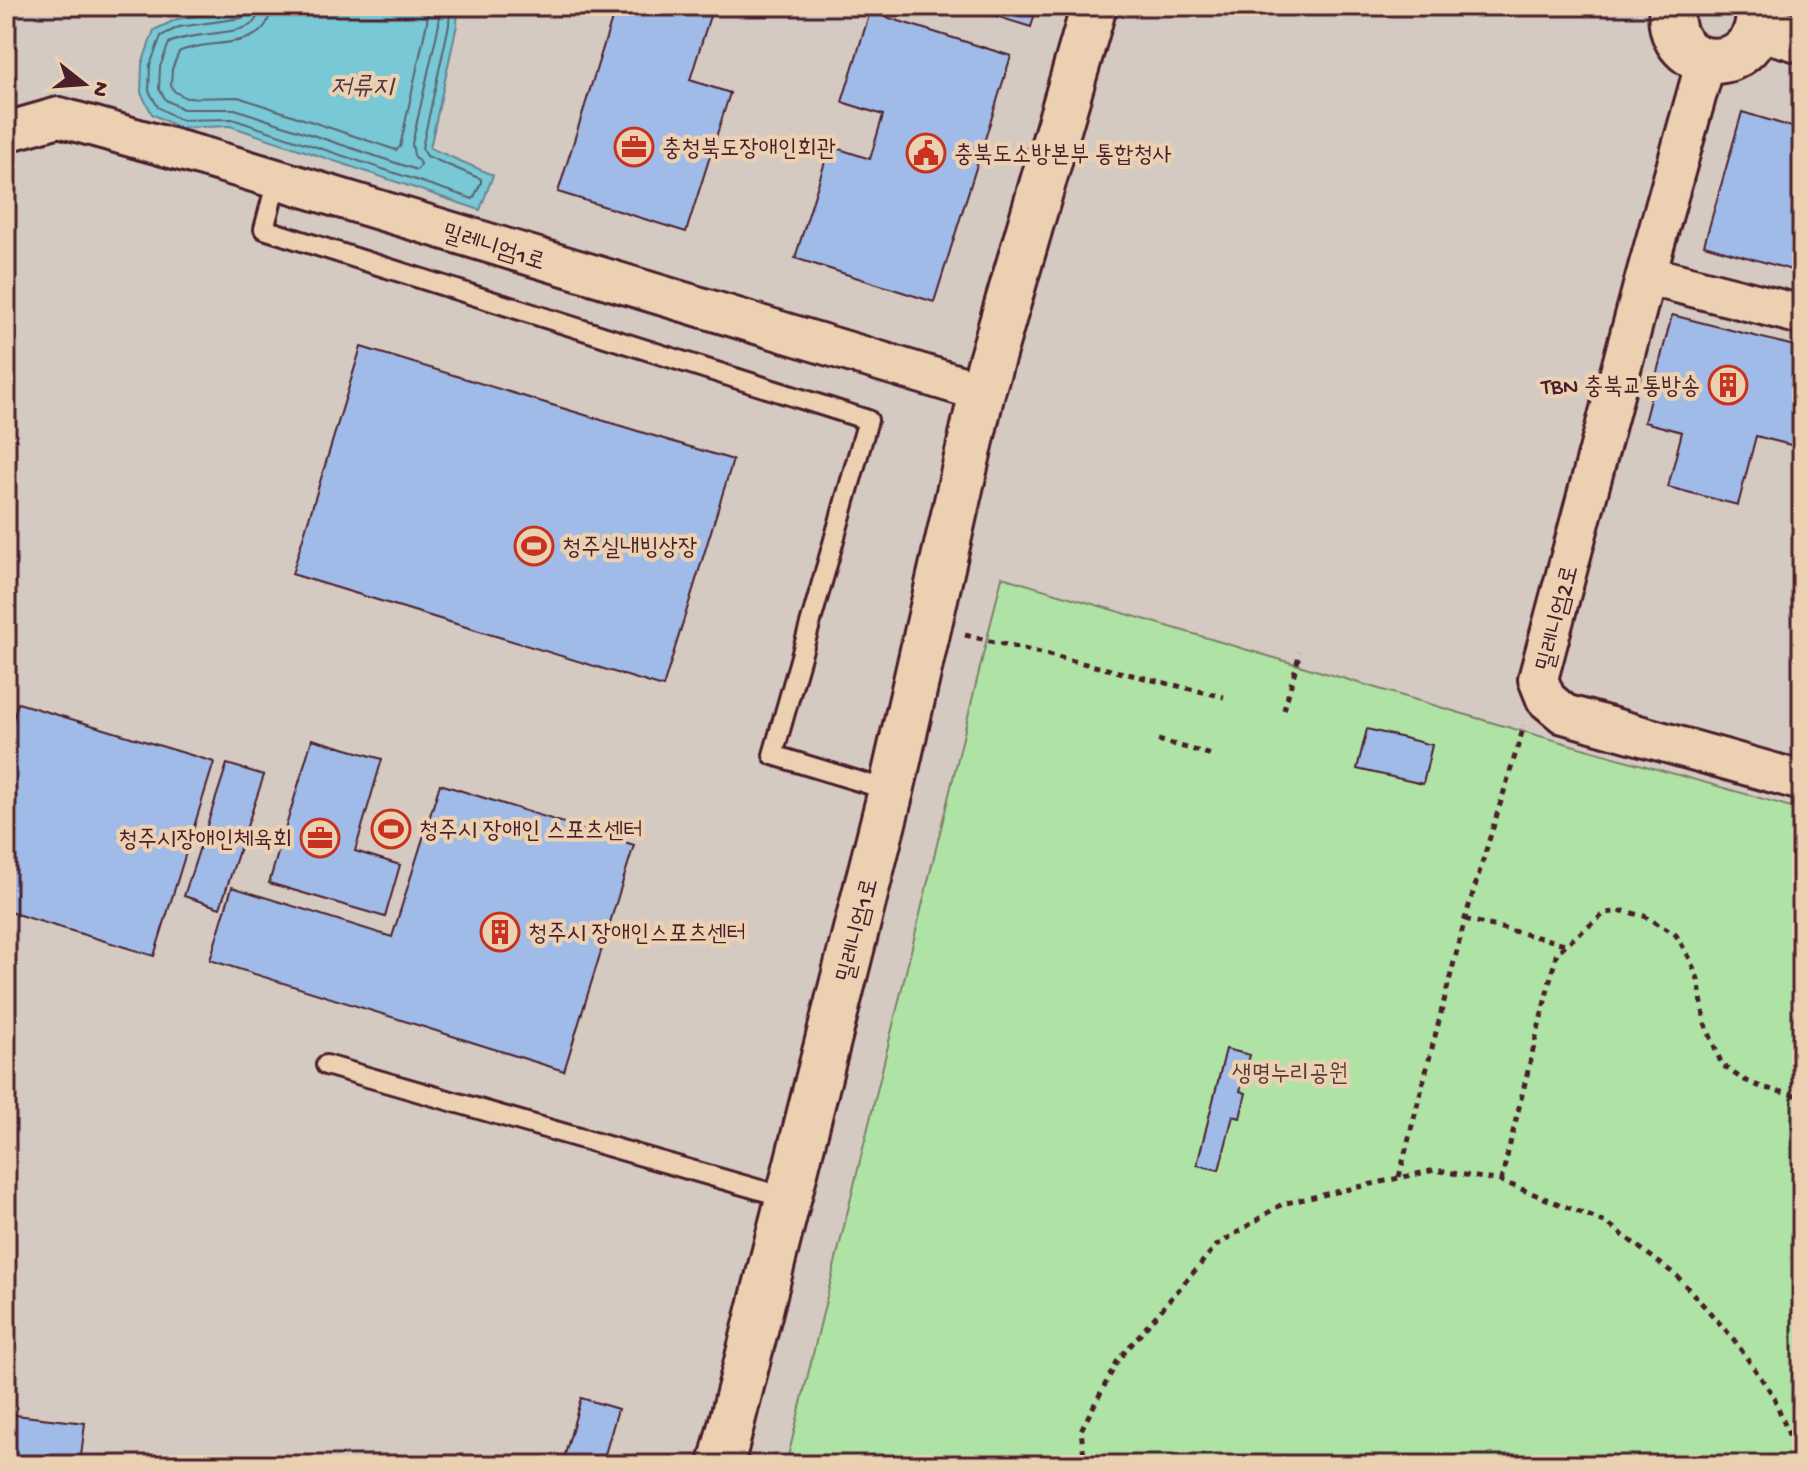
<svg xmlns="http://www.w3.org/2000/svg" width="1808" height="1471" viewBox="0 0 1808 1471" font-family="'Gochi Hand','Poor Story',sans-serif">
  <rect width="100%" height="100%" fill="#d5cac2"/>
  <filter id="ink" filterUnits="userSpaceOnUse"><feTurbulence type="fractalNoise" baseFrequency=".0125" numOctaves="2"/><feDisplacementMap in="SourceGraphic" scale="16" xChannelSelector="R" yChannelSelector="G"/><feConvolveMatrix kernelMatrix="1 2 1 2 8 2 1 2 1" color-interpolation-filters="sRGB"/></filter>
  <g filter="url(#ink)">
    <path fill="#afe3a5" stroke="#7c8168" stroke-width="2" d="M1002,577l495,147 305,86v655h-1016z"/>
    <path fill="#78c8d5" stroke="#668491" stroke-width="2" d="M261,6h197l-1,19 -27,123 63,27 -13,35 -250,-84 -51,2 -27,-14 -11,-21 1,-29 12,-34 23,-11z"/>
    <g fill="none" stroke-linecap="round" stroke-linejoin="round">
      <path stroke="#5c636f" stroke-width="2" d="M249,6l-1,7 -6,5 -63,9 -18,9 -11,29 -1,26 9,16 22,13 52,-1 241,80 8,-16v-4l-54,-23 -5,-8 27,-123 1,-19
        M259,6c0,7 -1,13 -7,18 -15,11 -61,8 -83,19l-9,24 -1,22 7,11 17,9h52l182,61 4,-5 -7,-10 -2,-11 27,-120 1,-18
        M271,6c-2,48 -62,31 -92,46l-7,17 -1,17 3,5 12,7 52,-1 158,53 4,-3 27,-125 1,-16"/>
    </g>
    <path fill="#a1bbe8" stroke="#4a1f2b" stroke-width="2" d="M616,6h97l-23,74 40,13 -44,139 -128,-40z
      M963,6h74l-6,21z
      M870,12l141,44 -77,246 -139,-44 35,-112 40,13 13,-44 -41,-13z
      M1742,112l60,18v143l-98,-28z
      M1672,315l130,33v100l-46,-12 -18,69 -70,-18 14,-55 -38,-10z
      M361,347l372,113 -70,227 -371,-113z
      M18,703l196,59 -60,194 -148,-45v-169z
      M1367,729l65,16 -9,39 -66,-15z
      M312,739l70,20 -27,92 45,14 -15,52 -116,-34z
      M227,764l37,11 -44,133 -36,-12z
      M440,784l194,61 -70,226 -354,-111 22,-73 160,50z
      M1226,1049l24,6 -10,36 6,2 -6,25 -7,-2 -14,54 -22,-5z
      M581,1398l37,11 -16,56h-40z
      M6,1414l79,9 -5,42h-74z"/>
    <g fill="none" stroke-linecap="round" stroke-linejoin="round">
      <defs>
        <path id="service" d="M277,180l-13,49 604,191 -95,335 118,36
          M326,1065l462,133"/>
        <path id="minor" d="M1706,61l-60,214 -108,404 8,20 18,15 238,67
          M6,132l53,-15 148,41 775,234
          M1646,275l156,40"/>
        <path id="tertiary" d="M1672,6c-9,74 95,72 86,0
          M1757,27l45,13
          M721,1465l170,-674 91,-399 112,-386"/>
      </defs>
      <use href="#service" stroke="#4a1f2b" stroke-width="24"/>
      <use href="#minor" stroke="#4a1f2b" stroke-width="44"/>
      <use href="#tertiary" stroke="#4a1f2b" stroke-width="50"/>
      <path stroke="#4a1f2b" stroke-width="5" stroke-dasharray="6 6" stroke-linecap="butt" d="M965,635l259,62
        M1284,710l16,-58
        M1158,740l54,15
        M1465,919l100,25
        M1399,1177l66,-258 59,-193
        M1501,1181l56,-229 48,-39 19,-2 20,5 32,19 13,22 9,22 7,44 17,42 20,14 19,8 41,10
        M1085,1465l-4,-35 37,-70 98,-114 66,-42 153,-34 66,11 106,42 70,53 55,61 41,58 28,70"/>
      <use href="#service" stroke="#ebd1b2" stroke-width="18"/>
      <use href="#minor" stroke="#ebd1b2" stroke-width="38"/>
      <use href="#tertiary" stroke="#ebd1b2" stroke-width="44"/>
    </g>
  </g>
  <defs>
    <symbol id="office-ring" viewBox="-11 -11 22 22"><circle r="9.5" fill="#ebd1b2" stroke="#c8321e" stroke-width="1.5"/><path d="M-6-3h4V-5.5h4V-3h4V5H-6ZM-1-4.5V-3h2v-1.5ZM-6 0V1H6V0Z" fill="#c8321e"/></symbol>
    <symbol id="civic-ring" viewBox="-11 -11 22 22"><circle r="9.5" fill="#ebd1b2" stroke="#c8321e" stroke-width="1.5"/><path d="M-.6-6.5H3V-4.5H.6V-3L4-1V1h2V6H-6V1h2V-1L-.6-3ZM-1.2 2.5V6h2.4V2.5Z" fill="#c8321e"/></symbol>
    <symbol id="building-ring" viewBox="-11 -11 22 22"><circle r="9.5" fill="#ebd1b2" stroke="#c8321e" stroke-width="1.5"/><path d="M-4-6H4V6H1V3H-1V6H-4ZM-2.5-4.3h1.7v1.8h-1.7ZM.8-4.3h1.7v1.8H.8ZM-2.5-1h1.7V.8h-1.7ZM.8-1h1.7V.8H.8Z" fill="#c8321e"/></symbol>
    <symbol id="stadium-ring" viewBox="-11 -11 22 22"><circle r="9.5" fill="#ebd1b2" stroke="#c8321e" stroke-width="1.5"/><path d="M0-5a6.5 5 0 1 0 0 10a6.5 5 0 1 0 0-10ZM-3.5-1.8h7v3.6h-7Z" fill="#c8321e"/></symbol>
  </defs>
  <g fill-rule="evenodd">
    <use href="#office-ring" x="612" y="125" width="44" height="44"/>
    <use href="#civic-ring" x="904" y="131" width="44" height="44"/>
    <use href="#building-ring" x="1706" y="363" width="44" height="44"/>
    <use href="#stadium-ring" x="512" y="524" width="44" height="44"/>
    <use href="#stadium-ring" x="369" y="807" width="44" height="44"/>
    <use href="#office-ring" x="298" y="816" width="44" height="44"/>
    <use href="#building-ring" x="478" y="910" width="44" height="44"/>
  </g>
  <g text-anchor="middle" stroke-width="8" stroke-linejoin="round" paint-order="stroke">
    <g font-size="24" fill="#4a1f2b" stroke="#ebd1b2" text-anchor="start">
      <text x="662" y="155">충청북도장애인회관</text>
      <text x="954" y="161">충북도소방본부 통합청사</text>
      <text x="1700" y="393" text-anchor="end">TBN 충북교통방송</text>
      <text x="562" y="554">청주실내빙상장</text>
      <text x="419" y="837">청주시 장애인 스포츠센터</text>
      <text x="292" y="846" text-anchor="end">청주시장애인체육회</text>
      <text x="528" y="940">청주시 장애인스포츠센터</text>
    </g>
    <g font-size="24" fill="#4a1f2b" stroke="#ebd1b2">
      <text transform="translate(494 246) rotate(17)" y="8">밀레니엄1로</text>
      <text transform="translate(1556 618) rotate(-76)" y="8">밀레니엄2로</text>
      <text transform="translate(856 930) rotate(-76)" y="8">밀레니엄1로</text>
    </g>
    <g font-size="24" fill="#593c3d" stroke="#ebd1b2">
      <text x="1290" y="1080">생명누리공원</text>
    </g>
    <g font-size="26" font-style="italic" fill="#513844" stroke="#ebd1b2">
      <text x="362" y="94">저류지</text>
    </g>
  </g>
  <rect width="1808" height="1471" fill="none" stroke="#ebd1b2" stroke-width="32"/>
  <rect x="16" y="16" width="1776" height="1439" fill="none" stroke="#4a1f2b" stroke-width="3" filter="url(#ink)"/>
  <g transform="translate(84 84) rotate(107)" stroke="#ebd1b2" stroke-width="6" paint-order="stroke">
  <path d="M0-6L14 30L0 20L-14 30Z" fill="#4a1f2b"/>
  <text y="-12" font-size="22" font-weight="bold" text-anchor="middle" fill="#4a1f2b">N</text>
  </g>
</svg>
